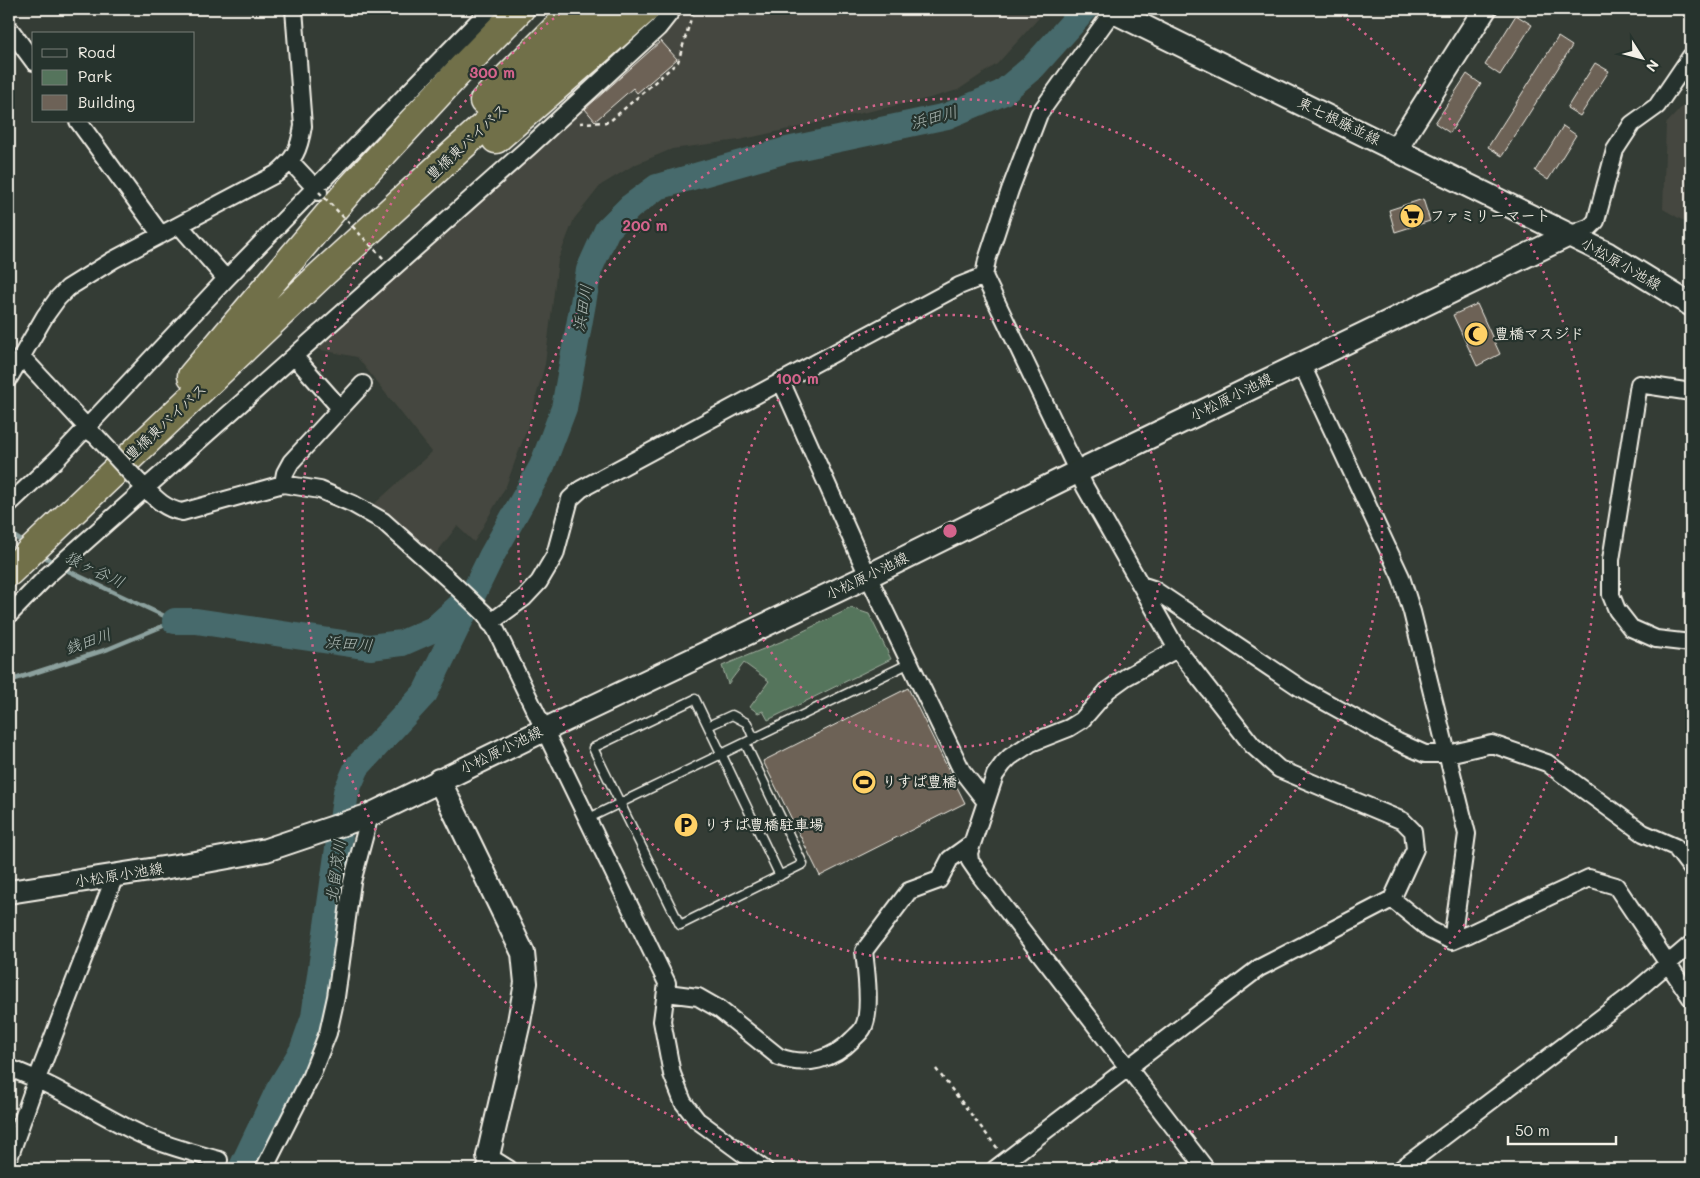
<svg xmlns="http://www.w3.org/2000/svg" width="1700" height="1178" viewBox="0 0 1700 1178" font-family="Mali,'Klee One',sans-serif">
  <rect width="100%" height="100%" fill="#343c35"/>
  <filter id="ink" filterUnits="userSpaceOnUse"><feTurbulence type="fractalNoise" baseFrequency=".02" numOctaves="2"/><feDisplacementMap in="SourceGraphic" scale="10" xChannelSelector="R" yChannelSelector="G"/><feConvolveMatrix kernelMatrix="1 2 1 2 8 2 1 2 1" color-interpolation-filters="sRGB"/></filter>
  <g filter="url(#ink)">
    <path fill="#45473f" d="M683,9h364l-50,55 -39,26 -28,8 -191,42 -67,9 -38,16 -33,20 -27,34 -16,41 -13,104 -17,62 -22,60 -32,56 -17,-16 -22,29 -43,-39 -20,-10 60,-54 -75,-95 -46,-9 353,-315z
      M1691,97v128l-28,-16 3,-85z"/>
    <path fill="#55745c" stroke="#a4b2a2" d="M851,608l18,6 22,45 -123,61 -5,-9 -5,2 -8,-6 19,-26 -25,-18 -16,21 -6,-18 63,-26z"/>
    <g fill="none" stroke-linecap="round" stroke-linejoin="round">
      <path stroke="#8ca19e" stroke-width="4.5" d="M9,533l17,11
        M41,554l14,10
        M62,568l113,53
        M9,681l99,-32 67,-28"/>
      <path stroke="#476b6c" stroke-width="26" d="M175,621h21l174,26 32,-4 32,-14 29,-26
        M241,1169l37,-78 24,-40 12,-34 32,-225 11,-25 68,-74 67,-138 50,-89 22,-58 25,-138 18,-40 23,-23 27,-20 130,-37 160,-34 55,-23 32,-27 51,-57"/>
    </g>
    <path fill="#6d6257" stroke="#f4f1e8" d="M1516,15l16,10 -32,50 -15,-10z
      M1558,37l14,9 -70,110 -14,-9z
      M661,41l16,18 -40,34 -4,-5 -38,33 -10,-12z
      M1595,63l14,8 -29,45 -13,-8z
      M1467,74l14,10 -31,49 -15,-10z
      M1563,126l13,9 -28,45 -13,-9z
      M1423,199l7,22 -35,11 -6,-22z
      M1477,304l23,50 -23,12 -24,-51z
      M908,688l57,115 -145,73 -57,-115z"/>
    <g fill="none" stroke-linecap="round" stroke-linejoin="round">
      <defs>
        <path id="lane" d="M708,726l24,-11 15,8 7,16
          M745,743l58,121 -123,61 -87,-177 102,-49 85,177
          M587,819l323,-156
          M480,1169l8,-13 -1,13"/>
        <path id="street" d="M9,28l25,34
          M78,121l83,114
          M291,162l28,30
          M180,226l46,53
          M1569,235l21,-8 6,-6 19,-71 17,-26 25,-18 34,-50
          M294,356l46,52
          M22,357l71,77
          M1301,363l100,214 11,35 55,222 -15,107
          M9,378l36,-62 13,-18 10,-10 45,-28 163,-86c19,-15 23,-24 27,-48l-9,-117
          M781,381l87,195 94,195 24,31
          M1691,392l-52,-8 -28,176v35l6,15 14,18 25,11 35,4
          M137,480c15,14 24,28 45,32l101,-28 37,6 33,14 30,17 64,57 38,36 11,16 171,353 -5,38 10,53 11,28 14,18 67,49
          M283,484l2,-11 6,-11 72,-78
          M9,504l48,-45 169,-180 264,-270
          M1141,585l12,4 149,100 96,53 27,12h23l44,-10 55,19 96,70 32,14 16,21
          M9,615l39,-40 481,-428 129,-119 15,-19
          M490,623l34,-25 15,-16 16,-27 15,-56 11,-10 378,-203 25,-10
          M1177,649l-51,28 -18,13 -26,30 -13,8 -38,15 -21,14 -7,7 -8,11 -26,78 1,8 11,16 225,292
          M1392,899l38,31 22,11 17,-7 120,-56 27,8 75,112
          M667,993l31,4 21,12 60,48c27,10 54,3 74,-18 3,-3 8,-7 10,-11 9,-15 3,-60 1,-77l45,-60 30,-11 11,-21 21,-15
          M9,1068c44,16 81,41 123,62 27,14 58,22 87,30
          M488,1156l21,13
          M9,1158l28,-79 78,-203
          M264,1169l46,-91 18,-45 8,-36 16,-115 18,-67
          M995,1169l264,-201 133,-69 23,-50 -2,-18 -10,-10 -124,-52 -27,-24 -75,-96 -92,-162 -101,-211 3,-16 23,-70 29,-76 74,-103
          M1401,1169l229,-173 61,-52"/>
        <path id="secondary" d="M1108,9l500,245 83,51
          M1396,149l89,-140
          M439,780l84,173 3,30 -7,39 -31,134
          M9,892l192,-30 65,-12 104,-35 174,-85 324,-154 211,-105 490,-236"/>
        <path id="highway" d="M484,101l92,-92
          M496,139l149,-130
          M192,376l160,-189 113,-122 55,-56
          M9,572l315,-300 171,-156 112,-107"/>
      </defs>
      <use href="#lane" stroke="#f4f1e8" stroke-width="11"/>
      <use href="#street" stroke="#f4f1e8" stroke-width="20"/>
      <use href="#secondary" stroke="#f4f1e8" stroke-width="26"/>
      <use href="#highway" stroke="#f4f1e8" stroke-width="31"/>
      <path stroke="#f4f1e8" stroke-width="2.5" stroke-dasharray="4 4" stroke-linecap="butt" d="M580,123l29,-1 69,-60 15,-50 3,-3
        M936,1069l62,80"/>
      <use href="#lane" stroke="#26332d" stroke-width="8"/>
      <use href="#street" stroke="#26332d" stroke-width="16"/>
      <use href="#secondary" stroke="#26332d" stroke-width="22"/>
      <use href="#highway" stroke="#71704a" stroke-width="28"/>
      <defs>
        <path id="street-bridge" d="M96,436l41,44"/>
      </defs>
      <use href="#street-bridge" stroke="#f4f1e8" stroke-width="20" stroke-linecap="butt"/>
      <path stroke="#f4f1e8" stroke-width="2.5" stroke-dasharray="4 4" stroke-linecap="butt" d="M319,192l66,68"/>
      <use href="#street-bridge" stroke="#26332d" stroke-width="16"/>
    </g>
  </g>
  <g fill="none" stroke="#d4648c" stroke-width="2.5" stroke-dasharray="2.5 5">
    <circle cx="950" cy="531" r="216"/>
    <circle cx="950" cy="531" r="432"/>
    <path d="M837 1169A648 648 0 0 1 565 10M1335 10A648 648 0 0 1 1063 1169"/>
  </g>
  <defs>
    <symbol id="supermarket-disc" viewBox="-11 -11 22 22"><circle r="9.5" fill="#ffd166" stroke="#26332d"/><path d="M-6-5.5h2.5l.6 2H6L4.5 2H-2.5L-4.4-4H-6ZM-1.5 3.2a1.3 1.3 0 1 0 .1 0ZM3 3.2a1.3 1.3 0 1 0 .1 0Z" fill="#111"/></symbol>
    <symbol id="mosque-disc" viewBox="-11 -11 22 22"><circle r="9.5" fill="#ffd166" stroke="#26332d"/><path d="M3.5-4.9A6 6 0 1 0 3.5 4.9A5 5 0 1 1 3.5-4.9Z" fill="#111"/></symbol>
    <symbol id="stadium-disc" viewBox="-11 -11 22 22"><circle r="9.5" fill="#ffd166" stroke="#26332d"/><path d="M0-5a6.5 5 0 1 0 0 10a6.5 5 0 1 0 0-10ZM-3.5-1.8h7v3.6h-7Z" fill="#111"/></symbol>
    <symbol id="parking-disc" viewBox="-11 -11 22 22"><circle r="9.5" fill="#ffd166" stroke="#26332d"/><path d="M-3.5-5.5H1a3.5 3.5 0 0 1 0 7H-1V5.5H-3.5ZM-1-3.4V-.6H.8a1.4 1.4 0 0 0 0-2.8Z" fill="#111"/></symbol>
  </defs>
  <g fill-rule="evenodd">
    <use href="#supermarket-disc" x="1398" y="202" width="28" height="28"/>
    <use href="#mosque-disc" x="1462" y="320" width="28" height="28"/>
    <use href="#stadium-disc" x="850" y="768" width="28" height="28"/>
    <use href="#parking-disc" x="672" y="811" width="28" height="28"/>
  </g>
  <g text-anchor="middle" stroke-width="4.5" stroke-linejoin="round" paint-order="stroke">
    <g font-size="15" fill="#f4f1e8" stroke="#26332d">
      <text transform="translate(1339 121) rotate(26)" y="5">東七根藤並線</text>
      <text transform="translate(467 142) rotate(-43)" y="5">豊橋東バイパス</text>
      <text transform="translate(1621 264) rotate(30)" y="5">小松原小池線</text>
      <text transform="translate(1231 397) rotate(-26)" y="5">小松原小池線</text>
      <text transform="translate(166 422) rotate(-43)" y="5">豊橋東バイパス</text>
      <text transform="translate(867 576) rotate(-26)" y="5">小松原小池線</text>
      <text transform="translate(501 750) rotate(-26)" y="5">小松原小池線</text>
      <text transform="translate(119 875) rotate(-9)" y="5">小松原小池線</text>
    </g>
    <g font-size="15" font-weight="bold" fill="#f4f1e8" stroke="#26332d" text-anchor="start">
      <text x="1430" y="221">ファミリーマート</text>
      <text x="1494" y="339">豊橋マスジド</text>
      <text x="882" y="787">りすぱ豊橋</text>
      <text x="704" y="830">りすぱ豊橋駐車場</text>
    </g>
    <g font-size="16" font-style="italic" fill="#afbbb6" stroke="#26332d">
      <text transform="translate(934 117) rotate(-15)" y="6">浜田川</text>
      <text transform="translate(582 308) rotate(-80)" y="6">浜田川</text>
      <text transform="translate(95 569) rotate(26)" y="6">猿ヶ谷川</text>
      <text transform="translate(88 641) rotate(-19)" y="6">銭田川</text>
      <text transform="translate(349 643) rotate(5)" y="6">浜田川</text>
      <text transform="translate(335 871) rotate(-82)" y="6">北留茂川</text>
    </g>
  </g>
  <circle cx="950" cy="531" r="8" fill="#d4648c" stroke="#26332d" stroke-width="2.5"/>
  <g font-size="15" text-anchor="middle" font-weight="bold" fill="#d4648c" stroke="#26332d" stroke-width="4.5" stroke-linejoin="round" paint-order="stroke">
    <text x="492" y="78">300 m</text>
    <text x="645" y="231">200 m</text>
    <text x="797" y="384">100 m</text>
  </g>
  <rect width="1700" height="1178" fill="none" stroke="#26332d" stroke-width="30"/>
  <rect x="15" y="15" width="1670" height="1148" fill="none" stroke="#f4f1e8" stroke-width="2" filter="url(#ink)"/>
  <rect x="32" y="32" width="162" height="90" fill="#26332d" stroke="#787f78"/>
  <rect x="42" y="49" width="25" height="8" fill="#26332d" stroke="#787f78"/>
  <text x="78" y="58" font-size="15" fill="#f4f1e8">Road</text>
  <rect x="42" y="70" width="25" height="15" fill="#55745c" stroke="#787f78"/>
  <text x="78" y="82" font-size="15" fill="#f4f1e8">Park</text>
  <rect x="42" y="95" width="25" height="15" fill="#6d6257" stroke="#787f78"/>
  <text x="78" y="108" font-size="15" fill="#f4f1e8">Building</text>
  <g transform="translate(1642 58) rotate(126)" stroke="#26332d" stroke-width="4" paint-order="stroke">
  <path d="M0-4L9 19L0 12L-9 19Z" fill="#f4f1e8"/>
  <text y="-8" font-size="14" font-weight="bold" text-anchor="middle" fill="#f4f1e8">N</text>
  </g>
  <path d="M1508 1136v8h108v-8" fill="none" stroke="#f4f1e8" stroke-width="2.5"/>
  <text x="1515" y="1136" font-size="15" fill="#f4f1e8" stroke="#26332d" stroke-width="4" paint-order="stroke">50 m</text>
</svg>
